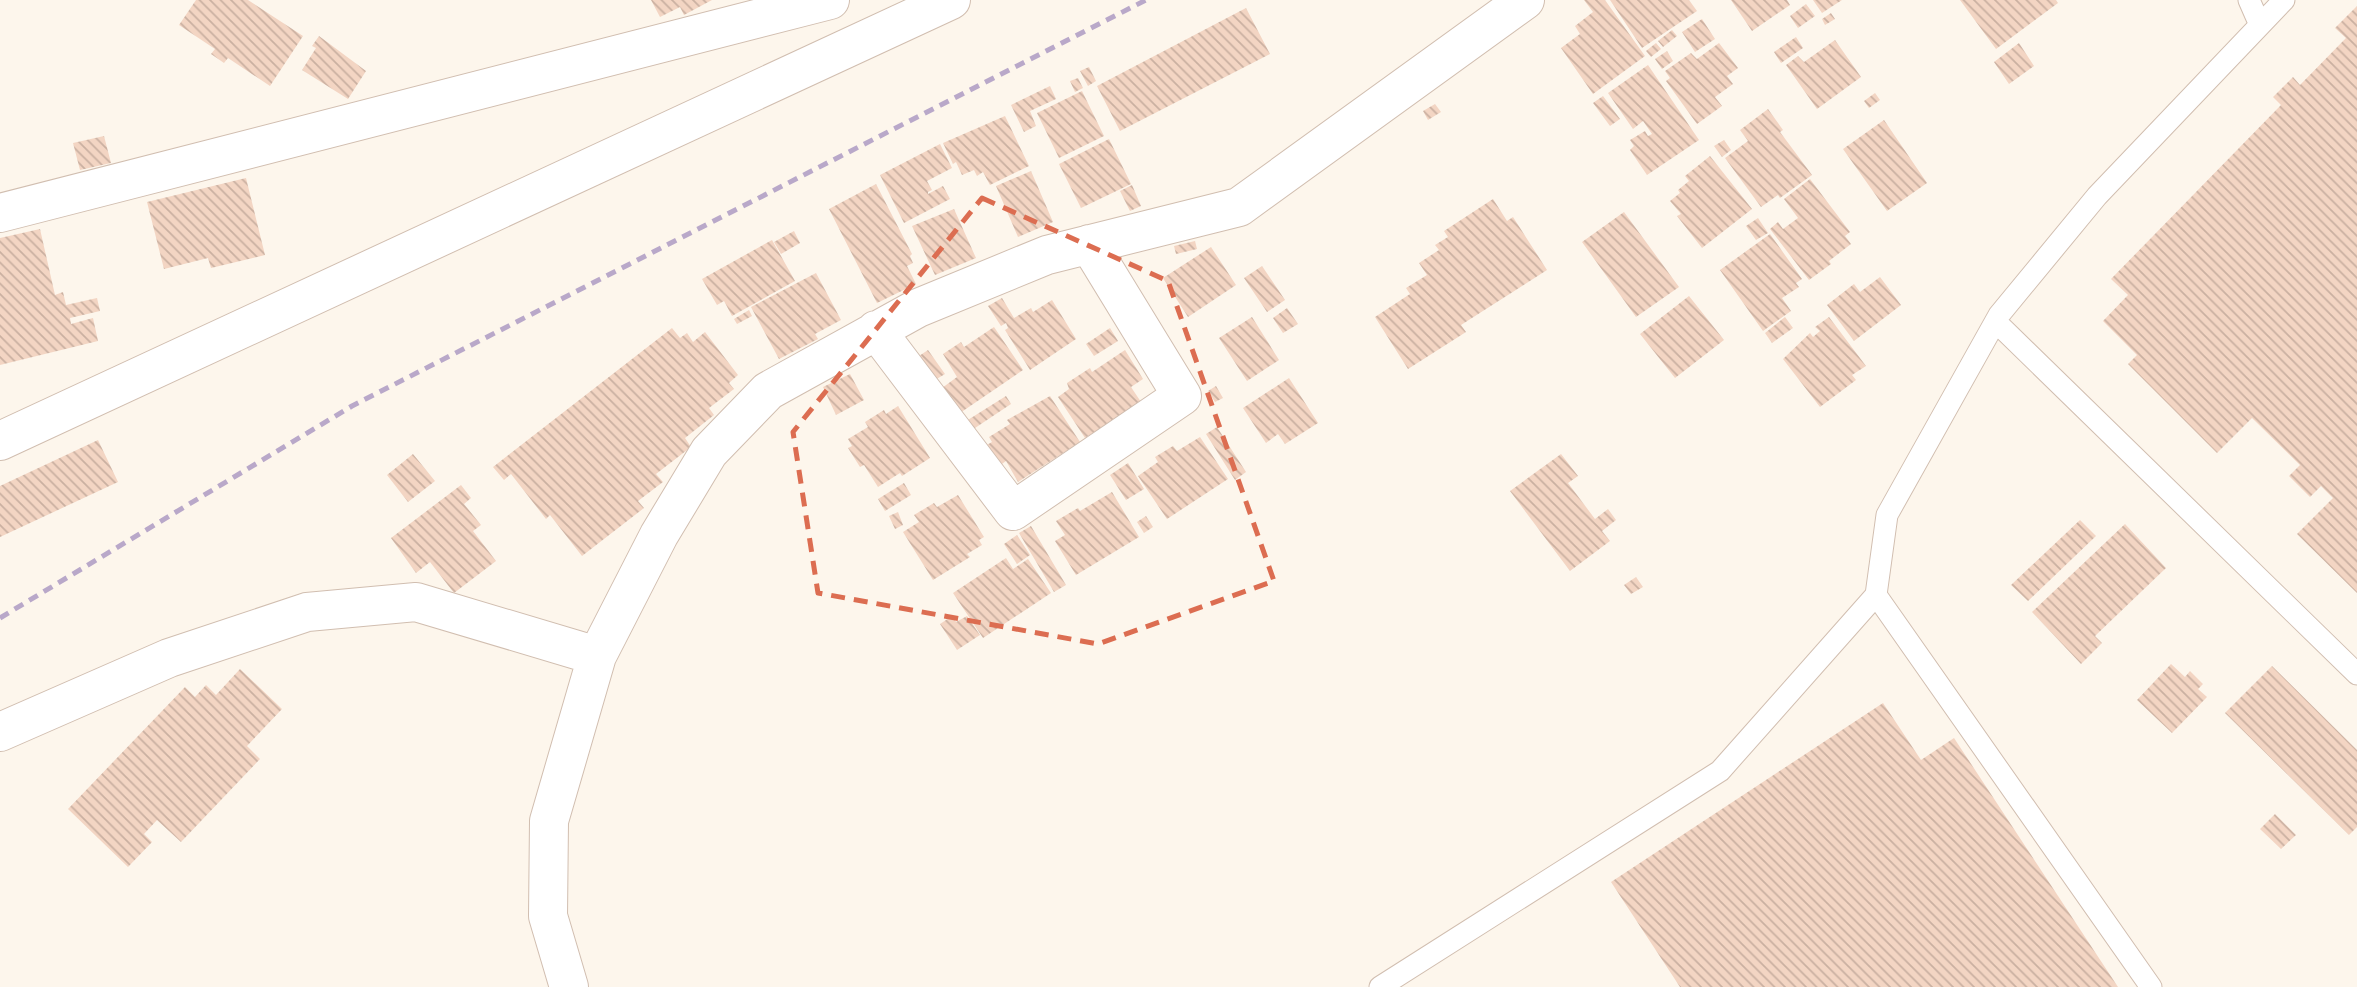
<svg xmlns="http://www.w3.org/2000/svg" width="2357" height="987" viewBox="0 0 2357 987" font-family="Poppins,sans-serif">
  <defs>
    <pattern id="building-back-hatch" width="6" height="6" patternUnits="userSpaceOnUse" patternTransform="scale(1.75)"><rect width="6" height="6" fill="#f3d5c3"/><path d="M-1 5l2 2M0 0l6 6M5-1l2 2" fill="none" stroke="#cab0a1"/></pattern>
  </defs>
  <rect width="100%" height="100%" fill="#fdf6ec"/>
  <path fill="url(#building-back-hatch)" d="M196,0h52l55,36 -33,50 -42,-28 -4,5 -13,-9 4,-5 -36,-24z
    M651,0h61l-28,15 -4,-8 -20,10z
    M1584,0h21l40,56 -52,38 -32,-46 19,-14 -5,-8 18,-14z
    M1610,0h79l8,11 -55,37z
    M1731,0h56l3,5 -38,26z
    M1813,0h29l-20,13z
    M1960,0h96l2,3 -62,46z
    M1806,4l9,12 -17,12 -8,-12z
    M2357,6v587l-60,-59 36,-36 -12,-12 -11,11 -21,-21 11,-11 -48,-47 -35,35 -89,-89 9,-9 -34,-34 25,-26 -17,-16 170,-174 -8,-8 20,-20 7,8 46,-47 -11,-10z
    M1246,8l24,46 -150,77 -23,-45z
    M1831,13l4,6 -10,6 -3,-6z
    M1702,19l13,20 -20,13 -13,-20z
    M1672,30l5,6 -14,11 -5,-6z
    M319,36l47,35 -18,28 -46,-29 14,-22 -4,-2z
    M1796,37l7,11 -22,15 -7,-11z
    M1835,40l26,37 -44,32 -31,-44 12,-9 6,6z
    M1656,43l5,6 -10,8 -5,-6z
    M1719,43l19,25 -11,8 6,8 -18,13 7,9 -25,18 -31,-43 4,-3 -5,-7 26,-18 6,6z
    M2019,43l15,23 -25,18 -15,-22z
    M1667,51l6,10 -11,8 -7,-10z
    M1648,65l51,75 -52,35 -17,-25 4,-4 -4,-6 15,-9 3,5 4,-2 -9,-13 -10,8 -25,-36z
    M1089,67l7,14 -8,5 -8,-15z
    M1078,78l5,10 -8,4 -5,-11z
    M1050,86l6,13 -26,12 6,15 -12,6 -13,-27z
    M1082,91l22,45 -45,22 -22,-45z
    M1875,93l5,7 -11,8 -5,-7z
    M1603,96l17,23 -10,7 -17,-23z
    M1435,104l6,8 -13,8 -5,-9z
    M1768,109l15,21 -3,2 32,43 -32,23 -2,-3 -17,12 -36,-49 23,-17 -8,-11z
    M1005,116l24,50 -39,19 -7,-13 -6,4 -3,-6 -12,5 -6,-13 -3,2 -10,-21z
    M1884,120l43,63 -40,28 -44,-62z
    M104,136l7,27 -31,7 -7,-27z
    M1109,139l22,45 -50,24 -22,-44z
    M1724,140l7,10 -9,7 -8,-11z
    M940,144l12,24 -25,13 5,9 -4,2v2l15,-8 7,13 -46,24 -24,-48z
    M1710,156l42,53 -50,39 -25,-32 4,-2 -11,-13 10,-8 -2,-3 11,-9 -4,-5z
    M1031,171l22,51 -35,15 -22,-51z
    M246,178l19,77 -54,13 -3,-10 -44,11 -17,-67z
    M1810,179l40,53 -5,4 6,8 -22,17 2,3 -22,16 -39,-51 8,-7 5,7 15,-11 -14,-19z
    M876,184l36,70 -2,2 3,7 -6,3 9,18 -39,19 -48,-94z
    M1132,185l9,21 -11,5 -10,-20z
    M1493,199l14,22 6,-4 34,53 -86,55 5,7 -58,37 -33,-52 35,-23 -4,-6 21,-13 -8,-12 20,-13 -4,-5 13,-8 -4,-6z
    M954,209l22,49 -41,17 -23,-49z
    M1624,212l55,75 -43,30 -54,-75z
    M1758,218l10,15 -12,7 -10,-14z
    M40,229l15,66 8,-3 3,13 31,-7 3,13 -30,7 1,6 22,-6 5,23 -98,24v-127z
    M794,231l6,12 -19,11 -7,-12z
    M1770,234l32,45 -6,4 3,4 -17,11 9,13 -28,20 -43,-61z
    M772,240l23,41 -63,35 -8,-15 -7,4 -15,-26z
    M1195,241l2,8 -21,5 -2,-8z
    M1211,247l25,38 -48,32 -25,-39z
    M1262,266l23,34 -18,12 -23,-34z
    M816,273l25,47 -26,14 3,5 -39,20 -28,-52z
    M1880,277l21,28 -47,36 -27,-36 27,-21 6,8z
    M1689,296l35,44 -49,38 -35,-44z
    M1002,298l12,20 17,-10 2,4 19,-12 24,39 -46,31 -25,-40 3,-2 -2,-5 -5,3 -13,-20z
    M1287,308l11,16 -15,9 -10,-15z
    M749,310l3,6 -15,8 -3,-5z
    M1252,317l27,43 -32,21 -28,-43z
    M1785,317l8,11 -21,15 -7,-10z
    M1829,317l37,49 -14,9 4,5 -36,27 -37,-48 27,-26 3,4 7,-6 -5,-4z
    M994,327l29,43 -63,43 -18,-25 15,-11 -14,-23 18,-12 3,5z
    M672,328l8,10 7,-5 6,9 12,-10 33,43 -9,8 5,6 -25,19 5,7 -29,23 6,9 -35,27 7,8 -25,19 6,7 -62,48 -32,-41 -4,4 -35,-45 -7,6 -11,-13z
    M1110,328l8,13 -24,15 -8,-12z
    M928,350l17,24 -10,6 -16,-24z
    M1125,350l18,29 -12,8 10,15 -56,36 -27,-41 11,-8 -2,-6 23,-15 2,4z
    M850,374l14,26 -28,15 -13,-28z
    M1289,378l29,45 -33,21 -7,-10 -12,9 -23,-35z
    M1216,386l7,12 -8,4 -7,-11z
    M1006,396l5,8 -42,28 -6,-9z
    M1050,396l30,46 -62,40 -12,-21 -7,5 -14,-20 7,-4 -3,-5 21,-13 -3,-4z
    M898,406l32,52 -28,18 -2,-3 -22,14 -14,-22 -4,2 -12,-19 4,-2 -4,-7 20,-12 -3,-5 19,-12 2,4z
    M1217,427l29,45 -11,8 -29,-46z
    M1200,437l28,42 -61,40 -29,-43 20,-14 -3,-5 18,-11 4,5z
    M98,440l20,42 -118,55v-51z
    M413,454l22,27 -27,21 -21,-27z
    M1561,454l17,22 -10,7 27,36 13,-10 8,11 -14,11 8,10 -40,30 -60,-80z
    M1128,463l16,26 -18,11 -16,-25z
    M904,483l7,12 -26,16 -7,-12z
    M461,485l10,13 -7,6 17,21 -8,6 23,30 -42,32 -24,-31 -14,11 -25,-35z
    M1112,492l27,45 -63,38 -21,-34 10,-6 -9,-14 22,-13 2,3z
    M958,495l26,42 -5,3 3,5 -15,9 3,3 -37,23 -30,-48 16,-10 -5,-7 20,-12 3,4z
    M898,512l5,13 -8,4 -6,-13z
    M1146,516l7,11 -9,6 -7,-11z
    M2080,520l16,16 -68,65 -17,-16z
    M2125,524l41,44 -71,68 7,7 -21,21 -49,-52z
    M1031,526l35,59 -12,7 -35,-59z
    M1017,535l13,20 -13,9 -13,-20z
    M1006,558l7,11 15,-10 23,34 -68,45 -30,-45z
    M1636,577l7,10 -12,7 -7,-9z
    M952,616l4,6 11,-6 13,19 -23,15 -17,-26z
    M2171,664l14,13 5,-6 13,13 -5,5 9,8 -35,36 -35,-33z
    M2272,666l85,84v77l-8,8 -124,-122z
    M240,669l42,40 -35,37 13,13 -79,83 -24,-22 -13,14 8,8 -24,25 -60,-58 117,-122 10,10 11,-12 10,10z
    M1883,703l38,57 33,-22 164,249h-438l-69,-105z
    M2275,814l21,21 -15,14 -21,-20z"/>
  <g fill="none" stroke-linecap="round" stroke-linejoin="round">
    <defs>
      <path id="service" d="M2249,0l11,25
        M1996,322l361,352
        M1876,595l275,392
        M1380,987l340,-216 156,-176 11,-80 112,-200 98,-119 187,-196"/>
      <path id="minor" d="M0,213l830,-213
        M876,330l137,181 169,-115 -93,-152
        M0,732l169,-74 138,-46 109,-10 181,54
        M569,987l-21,-71 1,-95 48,-165 62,-121 50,-83 59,-61 150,-83 129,-53 192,-48 286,-207"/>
      <path id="tertiary" d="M0,441l951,-441"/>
    </defs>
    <use href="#service" stroke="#d1beb0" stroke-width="23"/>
    <use href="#minor" stroke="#d1beb0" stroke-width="40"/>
    <use href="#tertiary" stroke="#d1beb0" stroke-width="40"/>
    <use href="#service" stroke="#fff" stroke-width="21"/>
    <use href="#minor" stroke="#fff" stroke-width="38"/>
    <use href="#tertiary" stroke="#fff" stroke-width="38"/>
    <path stroke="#b9a8c9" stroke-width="5" stroke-dasharray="10 7" stroke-linecap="butt" d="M0,618l352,-212 794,-406"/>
  </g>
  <path fill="none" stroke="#dc6d51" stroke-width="5" stroke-dasharray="14 9" stroke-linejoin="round" d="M982,198l186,83 106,300 -176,63 -280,-51 -25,-161z"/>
</svg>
